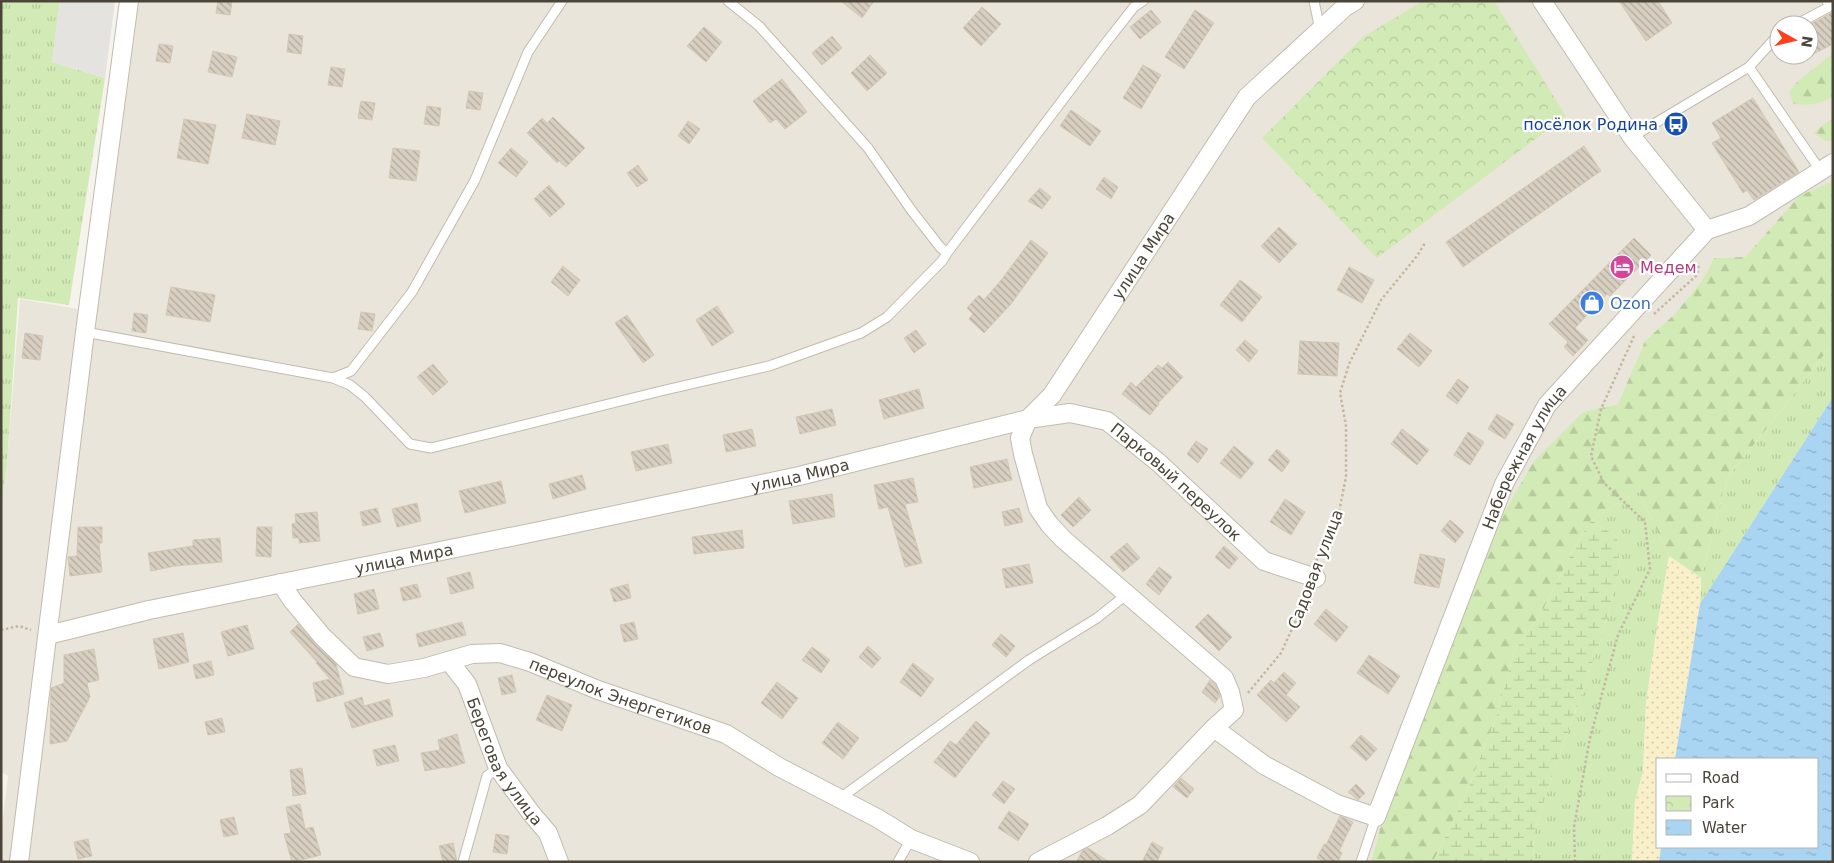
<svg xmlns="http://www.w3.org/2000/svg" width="1834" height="863" viewBox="0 0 1834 863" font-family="'DejaVu Sans',sans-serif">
  <defs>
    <pattern id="grass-tufts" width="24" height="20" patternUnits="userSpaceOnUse" patternTransform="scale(1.25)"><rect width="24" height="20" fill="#d2eab5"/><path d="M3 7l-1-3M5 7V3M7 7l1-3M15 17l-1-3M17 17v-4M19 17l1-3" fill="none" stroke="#b6ca9c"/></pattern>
    <pattern id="forest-firs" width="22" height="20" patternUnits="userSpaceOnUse" patternTransform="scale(1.25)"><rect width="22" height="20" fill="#d2eab5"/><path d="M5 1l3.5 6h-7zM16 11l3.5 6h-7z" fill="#b6ca9c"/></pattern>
    <pattern id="wetland-marsh" width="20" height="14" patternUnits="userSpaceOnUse" patternTransform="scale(1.25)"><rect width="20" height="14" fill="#d2eab5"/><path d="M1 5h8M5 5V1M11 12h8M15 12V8" fill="none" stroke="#b6ca9c"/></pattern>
    <pattern id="sand-dots" width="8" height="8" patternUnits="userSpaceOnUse" patternTransform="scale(1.25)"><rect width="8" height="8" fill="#f9efc9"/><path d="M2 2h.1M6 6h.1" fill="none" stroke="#d7cead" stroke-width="1.8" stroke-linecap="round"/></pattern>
    <pattern id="park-crowns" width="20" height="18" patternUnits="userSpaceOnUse" patternTransform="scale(1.25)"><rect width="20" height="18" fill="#d2eab5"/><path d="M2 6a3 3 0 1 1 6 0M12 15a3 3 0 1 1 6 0" fill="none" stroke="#b6ca9c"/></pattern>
    <pattern id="water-ripples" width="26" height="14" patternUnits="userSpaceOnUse" patternTransform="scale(1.25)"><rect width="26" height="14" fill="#a9d4f2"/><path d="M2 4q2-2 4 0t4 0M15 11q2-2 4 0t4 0" fill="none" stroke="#8caec5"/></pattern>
    <pattern id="building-back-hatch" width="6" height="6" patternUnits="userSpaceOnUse" patternTransform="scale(1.25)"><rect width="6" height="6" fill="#d8cfc1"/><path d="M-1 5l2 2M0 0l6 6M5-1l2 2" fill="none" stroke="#b1aa9e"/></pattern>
  </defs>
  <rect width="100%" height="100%" fill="#f6f3ec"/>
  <path fill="#eae5da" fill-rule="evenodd" d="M136,1h1697v180l-34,15 -54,61 -31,1 -11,21 -27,34 -31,28 -27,63 -35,8 -196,391 -16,59h-1370v-28l7,-58 -7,-4v-265l6,-43 13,-165 75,13zM1779,25h30v30h-30z"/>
  <path fill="url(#grass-tufts)" d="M1,1h59l-8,61 53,16 -36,227 -51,-7 -11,166 -6,43z
    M1833,343v54l-133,207 1,-26 26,-100 60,-75z
    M1638,491l31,65 -14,84 -9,64 -3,68 -8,29 -3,61h-98l-1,-28 26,-77 42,-118 19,-70 -3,-32 -26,-17z"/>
  <path fill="url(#forest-firs)" d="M1833,53v44c-14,7 -24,9 -39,7l-5,-12 8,-10z
    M1833,119v22h-8l-11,-8 11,-10z
    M1833,181v162l-46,60 -60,75 -26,100 -32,-22 -31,-65 -47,29 -18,30 -32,64 -26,36 -20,70 -28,71 -32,67 1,4h-65l16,-59 112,-282 35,-60 49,-49 35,-8 27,-63 31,-28 27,-34 11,-21 31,-1 54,-61z"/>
  <path fill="url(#wetland-marsh)" d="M1591,520l26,17 3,32 -19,70 -42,118 -26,77 1,28h-98l-1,-4 32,-67 28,-71 20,-70 26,-36 32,-64z"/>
  <path fill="url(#sand-dots)" d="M1669,556l32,22 -1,26 -25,155h-17v88h3l-2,15h-27l3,-61 8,-29 3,-68 9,-64z"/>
  <path fill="url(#park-crowns)" d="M1423,1h71l72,115 -189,142 -115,-120 101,-101z"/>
  <path fill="#e5e3e0" d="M60,1h55l-10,77 -53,-16z"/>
  <path fill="url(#water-ripples)" d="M1833,397v465h-174l2,-15h157v-88h-143l25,-155z"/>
  <path fill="url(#building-back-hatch)" stroke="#d3c7b4" d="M218,1h14l-2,14 -14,-2z
    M841,1h33l-12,17z
    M1619,1h39l14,22 -26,18z
    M982,7l19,17 -20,22 -18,-18z
    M1151,10l10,12 -21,17 -10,-12z
    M1195,10l19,13 -30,46 -19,-12z
    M1833,12v32l-24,12v-31z
    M704,27l18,15 -16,20 -19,-16z
    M289,34l14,2 -2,18 -14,-2z
    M832,36l10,12 -20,17 -10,-12z
    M159,44l14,2 -3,17 -14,-2z
    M213,51l24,6 -5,20 -24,-5z
    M870,55l17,18 -20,18 -16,-18z
    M1143,65l18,10 -20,34 -18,-11z
    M331,67l14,2 -3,18 -14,-2z
    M782,79l25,33 -22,17 -9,-10 -6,4 -17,-22z
    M469,91l14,2 -3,17 -14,-2z
    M1753,98l46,74 -45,28 -7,-10 -4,3 -31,-50 9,-5 -9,-15z
    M361,101l14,2 -3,17 -14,-2z
    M427,106l14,2 -2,18 -15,-2z
    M1071,110l30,21 -11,15 -30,-20z
    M247,114l33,7 -5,24 -33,-7z
    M553,117l32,31 -19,19 -7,-6 -2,2 -30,-30 15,-15 5,5z
    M184,119l32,6 -8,39 -31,-6z
    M688,121l12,8 -11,15 -11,-8z
    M1584,146l17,25 -138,96 -17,-25z
    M393,148l27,3 -4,30 -27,-3z
    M511,148l17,14 -12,15 -18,-14z
    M638,165l10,15 -11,7 -10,-14z
    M1104,177l14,10 -7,12 -15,-10z
    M549,185l16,19 -15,13 -16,-18z
    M1040,188l11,9 -9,12 -14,-8z
    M1279,227l18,17 -18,19 -18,-17z
    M1634,238l17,17 -41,41 -3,-2 -32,34 13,12 -15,16 -9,-9 4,-5 -19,-18z
    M1031,240l17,13 -37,51 -27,29 -15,-14 4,-5 -6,-6 12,-13 5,5 18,-21z
    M563,266l17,14 -12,16 -17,-14z
    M1349,267l25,13 -12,23 -25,-13z
    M1240,280l22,17 -20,25 -22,-17z
    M171,287l44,8 -5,27 -44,-7z
    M717,306l17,26 -22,14 -16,-26z
    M361,312l14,2 -3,17 -14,-2z
    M134,313l14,2 -2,18 -14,-2z
    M627,315l27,40 -11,8 -28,-40z
    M916,330l10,14 -12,9 -10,-15z
    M25,333l18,3 -3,24 -18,-2z
    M1410,333l22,18 -13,16 -22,-18z
    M1245,340l13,11 -9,11 -13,-12z
    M1300,341l39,2 -2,33 -39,-2z
    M1168,362l15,15 -25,26 1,1 -9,11 -28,-21 9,-12 5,5 22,-22 4,3z
    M433,364l15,18 -15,13 -16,-18z
    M1458,379l11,8 -12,17 -11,-8z
    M919,389l5,19 -40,11 -5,-19z
    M832,409l4,16 -36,9 -4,-17z
    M1497,414l17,10 -9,15 -17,-10z
    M752,429l4,17 -30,6 -3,-17z
    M1402,429l27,21 -12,15 -26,-21z
    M1468,432l16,10 -14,23 -16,-10z
    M1196,441l12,8 -10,14 -11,-9z
    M668,444l4,19 -36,8 -5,-19z
    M1234,446l20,17 -14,16 -20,-16z
    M1277,449l13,12 -8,11 -14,-12z
    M1007,459l5,21 -38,8 -4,-21z
    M582,475l4,14 -33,10 -4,-15z
    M913,478l5,24 -13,2 17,59 -17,4 -17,-60 -9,2 -5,-24z
    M501,481l5,22 -41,10 -6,-22z
    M832,494l3,23 -42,7 -4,-23z
    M1079,497l12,13 -18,17 -12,-12z
    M1285,499l20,13 -14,23 -21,-13z
    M417,503l4,18 -24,6 -5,-18z
    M377,508l4,14 -18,4 -3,-14z
    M1019,508l4,14 -18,4 -3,-14z
    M317,512l3,29 -21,2v-5h-6l-1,-14 4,-1 -1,-9z
    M1450,520l14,12 -9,11 -14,-12z
    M78,527h24v16h-3l3,29 -32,4 -2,-19 9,-1z
    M257,527h15l-1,30 -15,-1z
    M742,530l2,18 -50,6 -2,-17z
    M220,538l2,24 -47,4 -24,5 -3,-18 45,-7v-6z
    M1127,543l13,15 -17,14 -13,-15z
    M1224,546l14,12 -9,11 -14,-12z
    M1420,554l25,5 -6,29 -25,-5z
    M1029,564l4,19 -27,5 -4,-19z
    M1159,567l13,10 -13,18 -13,-11z
    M470,572l4,16 -23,6 -4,-16z
    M417,584l4,13 -18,4 -3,-13z
    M628,584l3,14 -17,4 -4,-13z
    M374,589l5,20 -21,5 -4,-20z
    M1326,609l22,18 -12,15 -22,-18z
    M1208,614l24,23 -13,14 -24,-24z
    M462,622l4,13 -47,12 -3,-13z
    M634,622l4,17 -14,3 -4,-17z
    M298,624l17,20 21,20 8,30 -27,8 -4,-19 17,-4 -14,-16 1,-1 -27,-30z
    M247,625l7,24 -26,7 -7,-24z
    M183,633l6,29 -30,7 -6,-30z
    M380,633l4,13 -17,5 -4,-14z
    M1001,634l14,12 -9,11 -14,-12z
    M868,646l13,12 -9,10 -13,-11z
    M812,647l18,13 -9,13 -19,-13z
    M94,649l5,31 -12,3 3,14 -23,44 -17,3 1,-56 13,-5v-28z
    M1369,655l31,21 -12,18 -31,-21z
    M211,661l3,14 -18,4 -3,-14z
    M913,663l21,16 -13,18 -21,-15z
    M1284,672l12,11 -10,12 14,12 -14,15 -29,-27 14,-15 3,3z
    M512,675l4,17 -14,3 -4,-17z
    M1210,680l5,4 5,12 -5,7 -13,-11z
    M777,682l21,16 -16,21 -21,-16z
    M547,695l25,10 -10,26 -26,-11z
    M362,697l2,9 25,-7 4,17 -41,12 -8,-25z
    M222,718l3,14 -17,3 -3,-13z
    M976,721l14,12 -35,45 -21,-16 16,-21 6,4z
    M838,722l21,16 -16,21 -21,-16z
    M457,734l8,29 -19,5 -1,-1 -20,4 -4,-18 19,-3 -2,-10z
    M1361,735l16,14 -11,12 -16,-14z
    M395,745l4,16 -22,5 -4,-16z
    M302,768l4,26 -13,2 -3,-26z
    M1181,778l13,11 -7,9 -14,-11z
    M1003,781l12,8 -11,15 -12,-9z
    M1356,784l9,9 -7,7 -10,-8z
    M300,804l5,25 8,-2 8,28 -29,7 -8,-28 7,-1 -5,-26z
    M1009,811l20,13 -11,17 -20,-13z
    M1340,816l13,6 -14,29 3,2 -4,9h-13l-8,-4 7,-14 2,1z
    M234,817l4,17 -14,3 -4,-17z
    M496,834l13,2 -2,18 -14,-2z
    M88,839l4,17 -14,3 -4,-17z
    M1152,842l11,6 -6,14h-15z
    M453,843l4,19h-14l-4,-16z
    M1088,848l21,14h-33l7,-12z"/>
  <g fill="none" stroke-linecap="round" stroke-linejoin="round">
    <defs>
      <path id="lane" d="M728,1l31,25 109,122 44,63 28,36 7,6 161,-213 26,-33 9,-6
        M1314,1l6,29
        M1795,25l34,-18 -2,-6
        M1749,67l71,103
        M1632,137l117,-70 30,-33
        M85,332l248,46 18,-7 61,-79 63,-112 53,-128 34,-51
        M333,378l17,7 15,12 45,47 21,4 230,-57 108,-25 92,-33 26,-16 55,-56 5,-8
        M839,799l190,-139 68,-42 29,-23
        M463,862l24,-86 11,-8
        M898,862l13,-23
        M1361,862l15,-45"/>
      <g id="street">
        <path d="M1542,1l90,136 75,93"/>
        <path id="s1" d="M281,583l11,17 30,36 32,31 34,7 36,-6 48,-14 28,-1 30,9 68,28 128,44 53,33 98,51 34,21 59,23"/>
        <path id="s2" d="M48,635l101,-25 386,-78 264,-56 229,-57 42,-6 37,8 52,42 105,98 52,17"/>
        <path id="s3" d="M449,661l18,23 31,84 33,45 17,20 11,29"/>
        <path id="s4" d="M1214,728l50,37 73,39 39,13 128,-333 43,-79 160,-175 42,-14 84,-53"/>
        <path d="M19,862l66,-530 44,-331"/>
        <path id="s5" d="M1038,862l69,-36 33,-21 74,-77 20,-18 -4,-18 -6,-14 -161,-139 -14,-15 -11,-16 -15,-54 -3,-16 8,-19 24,-24 195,-298 98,-90 10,-6"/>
      </g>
    </defs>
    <use href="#lane" stroke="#c2bbae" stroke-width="11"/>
    <use href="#street" stroke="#c2bbae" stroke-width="20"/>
    <path stroke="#c4b79f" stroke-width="2.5" stroke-dasharray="2.5 2.5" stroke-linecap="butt" d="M1654,314l43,-39 2,-12
      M1316,561l23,-49 7,-35v-51l-6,-33 9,-29 32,-64 36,-44 8,-13
      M1,630l18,-4 12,4
      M1248,693l33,-40 28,-61
      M1575,862l-1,-35 16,-89 28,-103 32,-66 -5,-47 -41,-39 -13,-27 10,-47 34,-75"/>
    <use href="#lane" stroke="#fff" stroke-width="9"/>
    <use href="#street" stroke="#fff" stroke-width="18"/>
  </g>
  <defs>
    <symbol id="bus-disc" viewBox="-11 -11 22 22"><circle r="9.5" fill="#1a4fb4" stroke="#fff"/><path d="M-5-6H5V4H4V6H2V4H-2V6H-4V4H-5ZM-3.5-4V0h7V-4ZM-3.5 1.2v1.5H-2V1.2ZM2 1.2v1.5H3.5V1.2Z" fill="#fff"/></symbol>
    <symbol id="hotel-disc" viewBox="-11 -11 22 22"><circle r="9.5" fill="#d1479c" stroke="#fff"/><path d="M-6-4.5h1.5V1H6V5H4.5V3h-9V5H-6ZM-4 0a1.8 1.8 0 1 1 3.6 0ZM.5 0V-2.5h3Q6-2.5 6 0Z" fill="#fff"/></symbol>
    <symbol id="shop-disc" viewBox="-11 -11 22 22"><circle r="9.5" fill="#3f7fe0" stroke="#fff"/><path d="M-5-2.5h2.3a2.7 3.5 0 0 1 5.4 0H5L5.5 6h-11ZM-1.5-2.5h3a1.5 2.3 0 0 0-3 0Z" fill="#fff"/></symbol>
  </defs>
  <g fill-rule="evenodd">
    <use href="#bus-disc" x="1662" y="110" width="28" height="28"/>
    <use href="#hotel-disc" x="1608" y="253" width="28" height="28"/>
    <use href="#shop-disc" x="1578" y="289" width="28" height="28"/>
  </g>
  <g text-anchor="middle" stroke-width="4.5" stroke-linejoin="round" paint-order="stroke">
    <g font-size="16" fill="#164399" stroke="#fff" text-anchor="end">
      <text x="1658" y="130">посёлок Родина</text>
    </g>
    <g font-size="16" fill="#4b4439" stroke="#fff">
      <text dy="6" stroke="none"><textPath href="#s5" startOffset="830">улица Мира</textPath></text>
      <text dy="6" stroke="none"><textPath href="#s4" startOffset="576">Набережная улица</textPath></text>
      <text dy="6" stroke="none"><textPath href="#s2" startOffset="769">улица Мира</textPath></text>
      <text dy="6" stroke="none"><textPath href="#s2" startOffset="1176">Парковый переулок</textPath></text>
      <text dy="6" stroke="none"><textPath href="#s2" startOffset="364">улица Мира</textPath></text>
      <text transform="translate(1315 569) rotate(-69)" y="6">Садовая улица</text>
      <text dy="6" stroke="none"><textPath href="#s1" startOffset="389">переулок Энергетиков</textPath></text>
      <text dy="6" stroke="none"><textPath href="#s3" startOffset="116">Береговая улица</textPath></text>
    </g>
    <g font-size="16" fill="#b23c85" stroke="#fff" text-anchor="start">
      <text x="1640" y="273">Медем</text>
    </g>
    <g font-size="16" fill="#366cbe" stroke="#fff" text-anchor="start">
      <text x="1610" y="309">Ozon</text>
    </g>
  </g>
  <rect width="1834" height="863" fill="none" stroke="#4b4439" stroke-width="5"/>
  <rect x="1656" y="758" width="162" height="90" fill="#ffffff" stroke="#b7b4b0"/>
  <rect x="1666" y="774" width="25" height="8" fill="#ffffff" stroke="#b7b4b0"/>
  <text x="1702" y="783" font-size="15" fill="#4b4439">Road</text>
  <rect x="1666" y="796" width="25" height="15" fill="url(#park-crowns)" stroke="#b7b4b0"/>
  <text x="1702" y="808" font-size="15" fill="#4b4439">Park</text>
  <rect x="1666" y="820" width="25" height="15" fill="url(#water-ripples)" stroke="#b7b4b0"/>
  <text x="1702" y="833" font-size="15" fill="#4b4439">Water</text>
  <g transform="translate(1794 40) rotate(98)"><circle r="24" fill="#ffffff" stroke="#b7b4b0"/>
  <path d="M0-4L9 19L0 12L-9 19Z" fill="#fc3f1d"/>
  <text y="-8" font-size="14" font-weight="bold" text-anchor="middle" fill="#4b4439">N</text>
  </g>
</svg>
